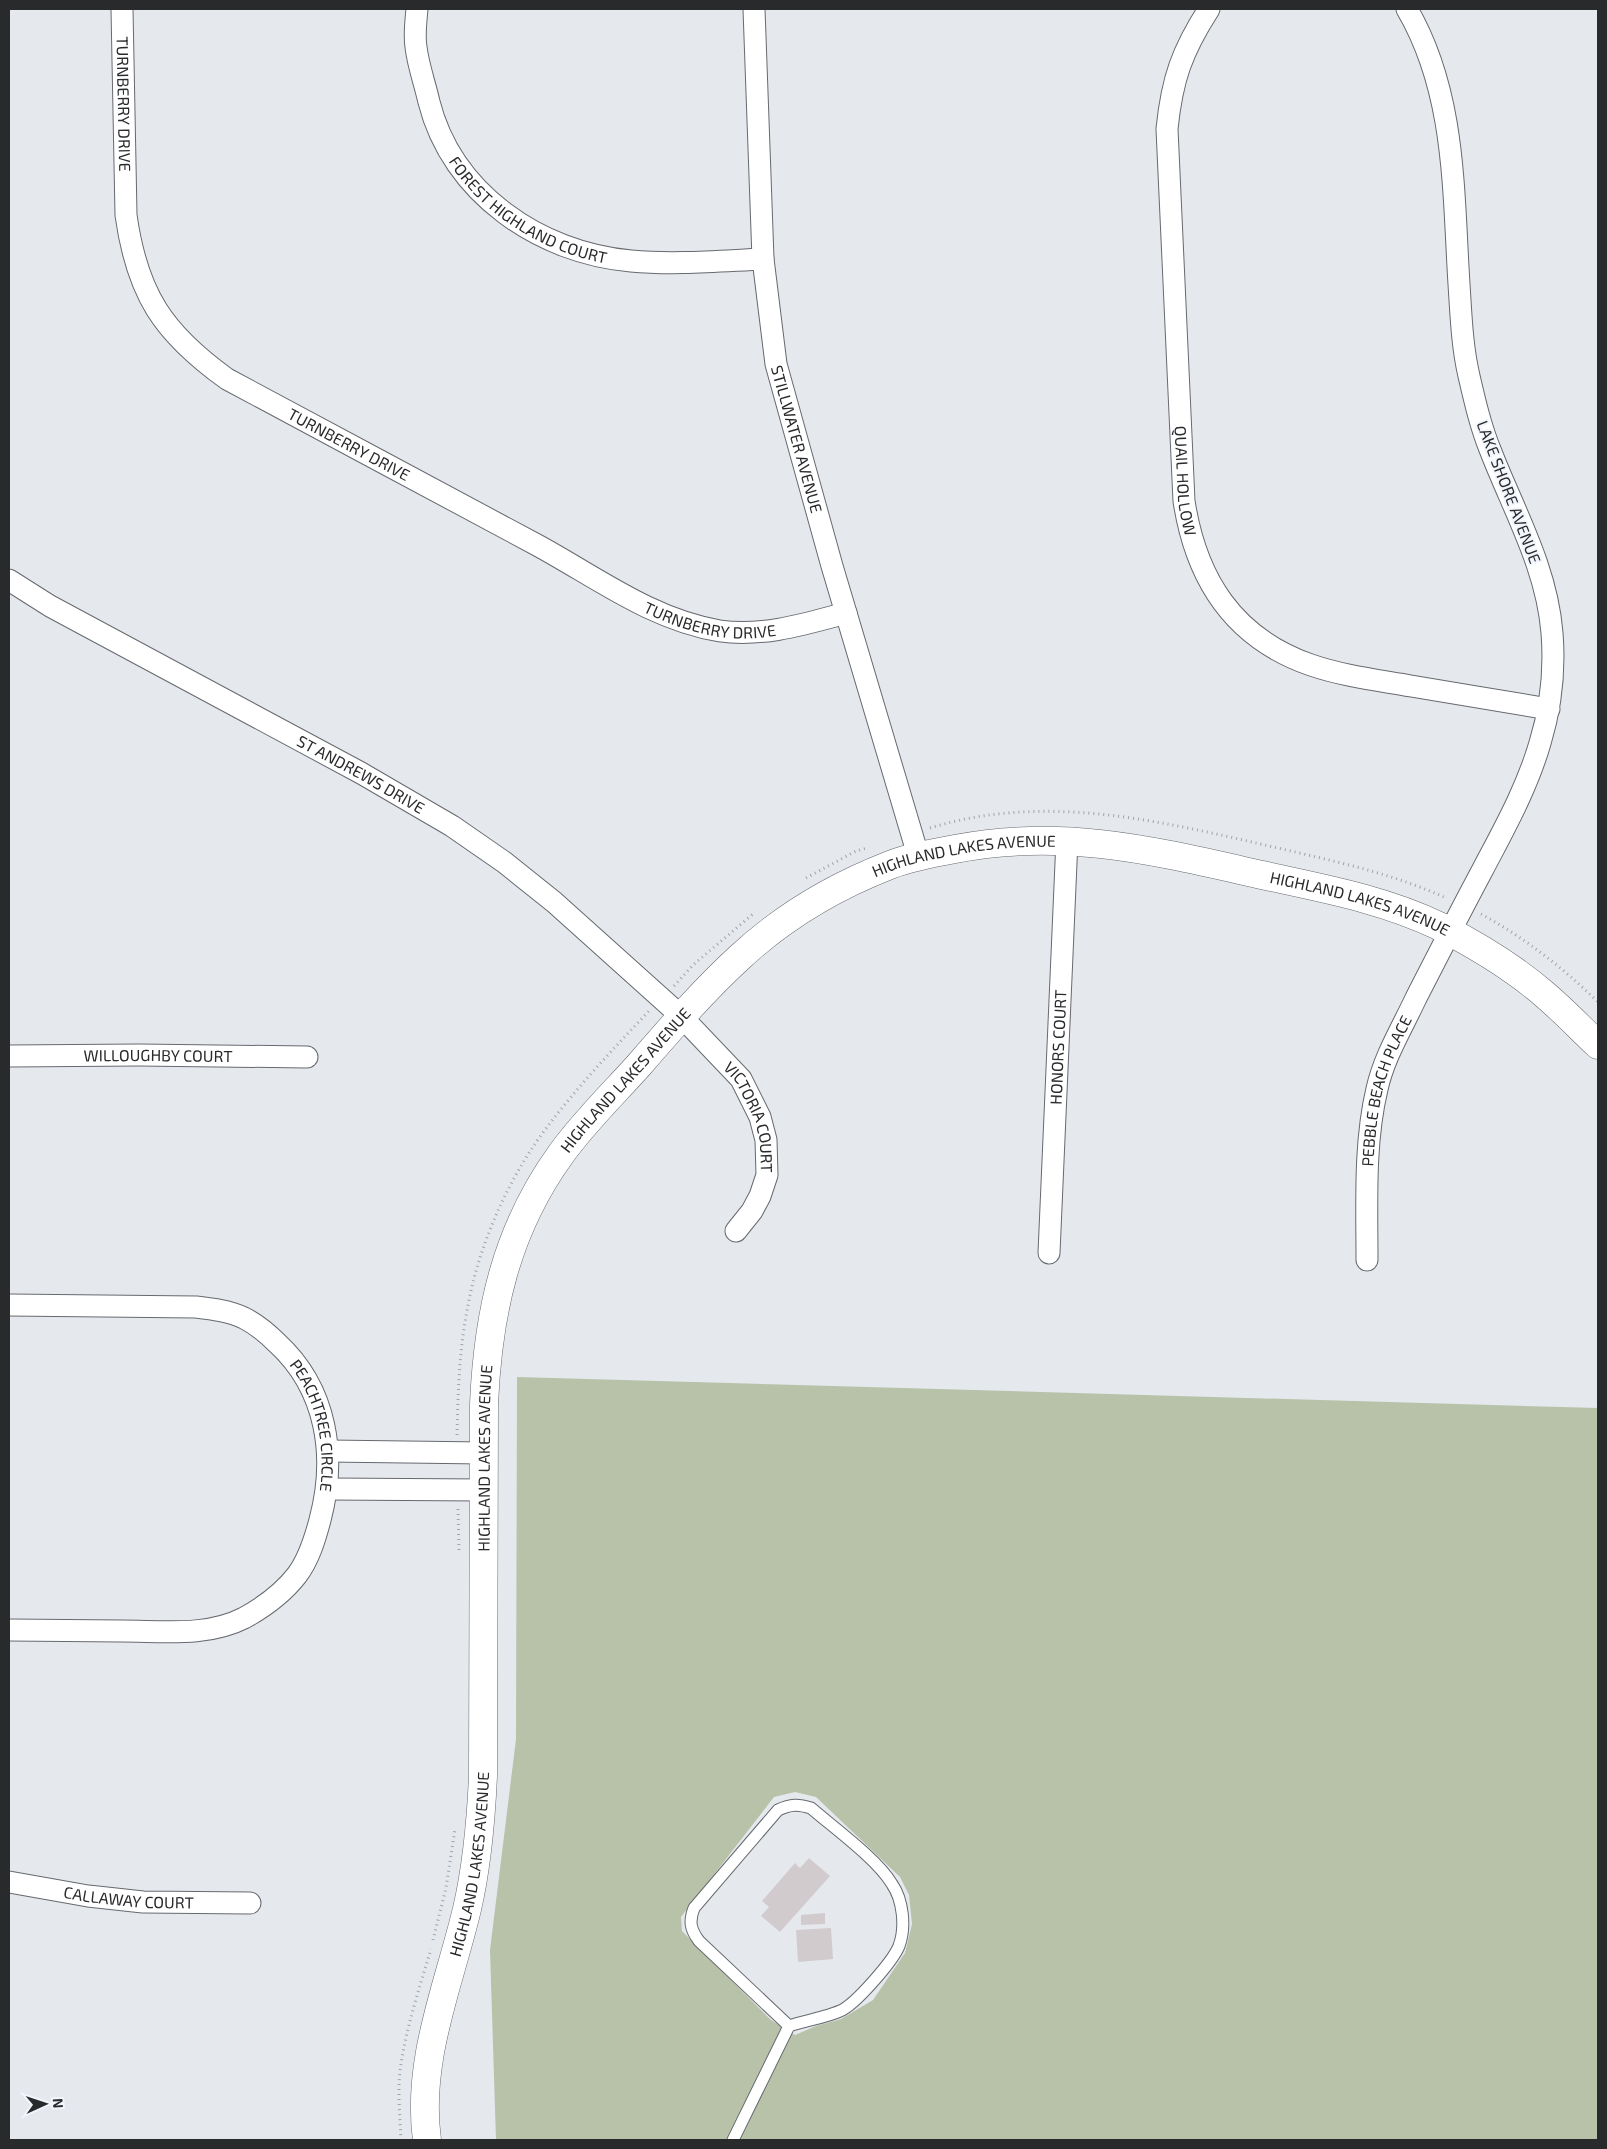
<svg xmlns="http://www.w3.org/2000/svg" width="1607" height="2149" viewBox="0 0 1607 2149" font-family="'Exo 2',sans-serif">
  <rect width="100%" height="100%" fill="#e5e9ee"/>
  <path fill="#b7c2a9" fill-rule="evenodd" d="M517,1377l1081,31v732h-1102l-6,-190 26,-211zM795,1792l21,5 84,80 9,18 3,29 -7,29 -32,47 -32,19 -25,7 -21,9 -24,-15 -89,-89 -1,-14 93,-120z"/>
  <path fill="#d1cbce" d="M809,1858l21,18 -50,56 -19,-16 8,-9 -7,-6 33,-38 5,5z
    M825,1913v11l-24,1v-10z
    M831,1928l2,31 -35,3 -2,-32z"/>
  <g fill="none" stroke-linecap="round" stroke-linejoin="round">
    <defs>
      <path id="service" d="M733,2140l56,-114c15,-5 38,-9 51,-15 15,-6 53,-50 59,-65 7,-19 4,-46 -7,-62 -15,-25 -58,-56 -81,-76 -13,-4 -20,-4 -33,2l-84,98c-5,13 -4,21 5,33l90,85"/>
      <g id="minor">
        <path id="s1" d="M122,9l4,206c11,79 37,118 101,164 103,56 207,110 310,166 59,32 115,75 183,86 43,6 85,-7 126,-18"/>
        <path id="s2" d="M417,9c-1,11 -3,26 -1,38 2,18 9,37 13,55 23,91 110,151 202,159 44,4 88,0 132,-2"/>
        <path id="s3" d="M754,9l9,250 13,105 56,202 86,289"/>
        <path id="s4" d="M1209,9c-27,42 -37,70 -42,120l17,372c12,78 49,137 127,164 32,11 66,15 100,21 46,8 92,15 138,23"/>
        <path id="s5" d="M9,580l41,26 311,167 91,53 52,36 50,40 127,114 60,63 19,38 6,23 1,35 -7,21 -8,15 -16,20"/>
        <path id="s6" d="M9,1056l130,-1 168,2"/>
        <path id="s7" d="M1049,1253l18,-413"/>
        <path id="s8" d="M1367,1260c0,-55 -3,-117 10,-171 7,-32 25,-61 39,-91 22,-43 44,-86 67,-129 21,-40 44,-81 57,-126 11,-36 15,-73 12,-110 -5,-65 -38,-122 -61,-181 -10,-24 -16,-50 -22,-76 -7,-30 -8,-61 -10,-92 -6,-94 -3,-191 -52,-275"/>
        <path id="s9" d="M9,1305l187,2c17,2 33,4 48,11 12,6 23,15 33,25 50,46 60,113 43,177 -5,19 -11,39 -23,55 -14,18 -33,32 -53,43 -37,19 -81,13 -122,13 -38,0 -75,-1 -113,-1"/>
        <path d="M328,1451l156,2"/>
        <path d="M327,1489l157,1"/>
        <path id="s10" d="M9,1882l79,14 55,6 107,1"/>
      </g>
      <g id="tertiary">
        <path id="s11" d="M427,2140c-11,-80 22,-155 40,-231 10,-43 14,-89 16,-133l1,-372c4,-92 22,-174 77,-250 23,-32 52,-60 78,-89 32,-37 65,-75 101,-108 43,-40 96,-71 150,-92 21,-8 43,-12 65,-16 110,-21 200,2 307,26 59,13 121,24 177,51 37,19 74,41 105,68 19,16 36,34 54,51"/>
      </g>
    </defs>
    <use href="#service" stroke="#66696e" stroke-width="13"/>
    <use href="#minor" stroke="#66696e" stroke-width="23"/>
    <use href="#tertiary" stroke="#66696e" stroke-width="29"/>
    <path stroke="#a0a3a7" stroke-width="3" stroke-dasharray="1 4" stroke-linecap="butt" d="M930,828c114,-35 226,-8 339,18 60,14 120,26 177,52
      M806,878l50,-27 11,-3
      M1481,914c44,24 81,53 117,88
      M674,986l19,-21 60,-51
      M457,1435c1,-41 2,-83 10,-124 11,-66 43,-137 84,-189 30,-39 64,-75 98,-111
      M458,1509l1,41
      M433,1940l13,-52 9,-59
      M401,2140c-1,-25 -4,-51 0,-76 6,-39 19,-78 30,-115"/>
    <use href="#service" stroke="#fff" stroke-width="11"/>
    <use href="#minor" stroke="#fff" stroke-width="21"/>
    <use href="#tertiary" stroke="#fff" stroke-width="28"/>
  </g>
  <g text-anchor="middle" stroke-width="4" stroke-linejoin="round" paint-order="stroke">
    <g font-size="16" fill="#292a2c" stroke="#f2f6fc">
      <text dy="6" stroke="none"><textPath href="#s1" startOffset="95">TURNBERRY DRIVE</textPath></text>
      <text dy="6" stroke="none"><textPath href="#s2" startOffset="250">FOREST HIGHLAND COURT</textPath></text>
      <text dy="6" stroke="none"><textPath href="#s3" startOffset="434">STILLWATER AVENUE</textPath></text>
      <text dy="6" stroke="none"><textPath href="#s1" startOffset="544">TURNBERRY DRIVE</textPath></text>
      <text dy="6" stroke="none"><textPath href="#s4" startOffset="481">QUAIL HOLLOW</textPath></text>
      <text transform="translate(1509 492) rotate(69)" y="6">LAKE SHORE AVENUE</text>
      <text dy="6" stroke="none"><textPath href="#s1" startOffset="949">TURNBERRY DRIVE</textPath></text>
      <text dy="6" stroke="none"><textPath href="#s5" startOffset="402">ST ANDREWS DRIVE</textPath></text>
      <text dy="6" stroke="none"><textPath href="#s11" startOffset="1526">HIGHLAND LAKES AVENUE</textPath></text>
      <text dy="6" stroke="none"><textPath href="#s11" startOffset="1931">HIGHLAND LAKES AVENUE</textPath></text>
      <text dy="6" stroke="none"><textPath href="#s7" startOffset="206">HONORS COURT</textPath></text>
      <text dy="6" stroke="none"><textPath href="#s6" startOffset="149">WILLOUGHBY COURT</textPath></text>
      <text dy="6" stroke="none"><textPath href="#s11" startOffset="1106">HIGHLAND LAKES AVENUE</textPath></text>
      <text dy="6" stroke="none"><textPath href="#s8" startOffset="172">PEBBLE BEACH PLACE</textPath></text>
      <text dy="6" stroke="none"><textPath href="#s5" startOffset="931">VICTORIA COURT</textPath></text>
      <text dy="6" stroke="none"><textPath href="#s9" startOffset="372">PEACHTREE CIRCLE</textPath></text>
      <text dy="6" stroke="none"><textPath href="#s11" startOffset="688">HIGHLAND LAKES AVENUE</textPath></text>
      <text dy="6" stroke="none"><textPath href="#s11" startOffset="281">HIGHLAND LAKES AVENUE</textPath></text>
      <text dy="6" stroke="none"><textPath href="#s10" startOffset="121">CALLAWAY COURT</textPath></text>
    </g>
  </g>
  <rect width="1607" height="2149" fill="none" stroke="#292a2c" stroke-width="20"/>
  <g transform="translate(45 2104) rotate(87)" stroke="#f2f6fc" stroke-width="4" paint-order="stroke">
  <path d="M0-4L9 19L0 12L-9 19Z" fill="#292a2c"/>
  <text y="-8" font-size="14" font-weight="bold" text-anchor="middle" fill="#292a2c">N</text>
  </g>
</svg>
